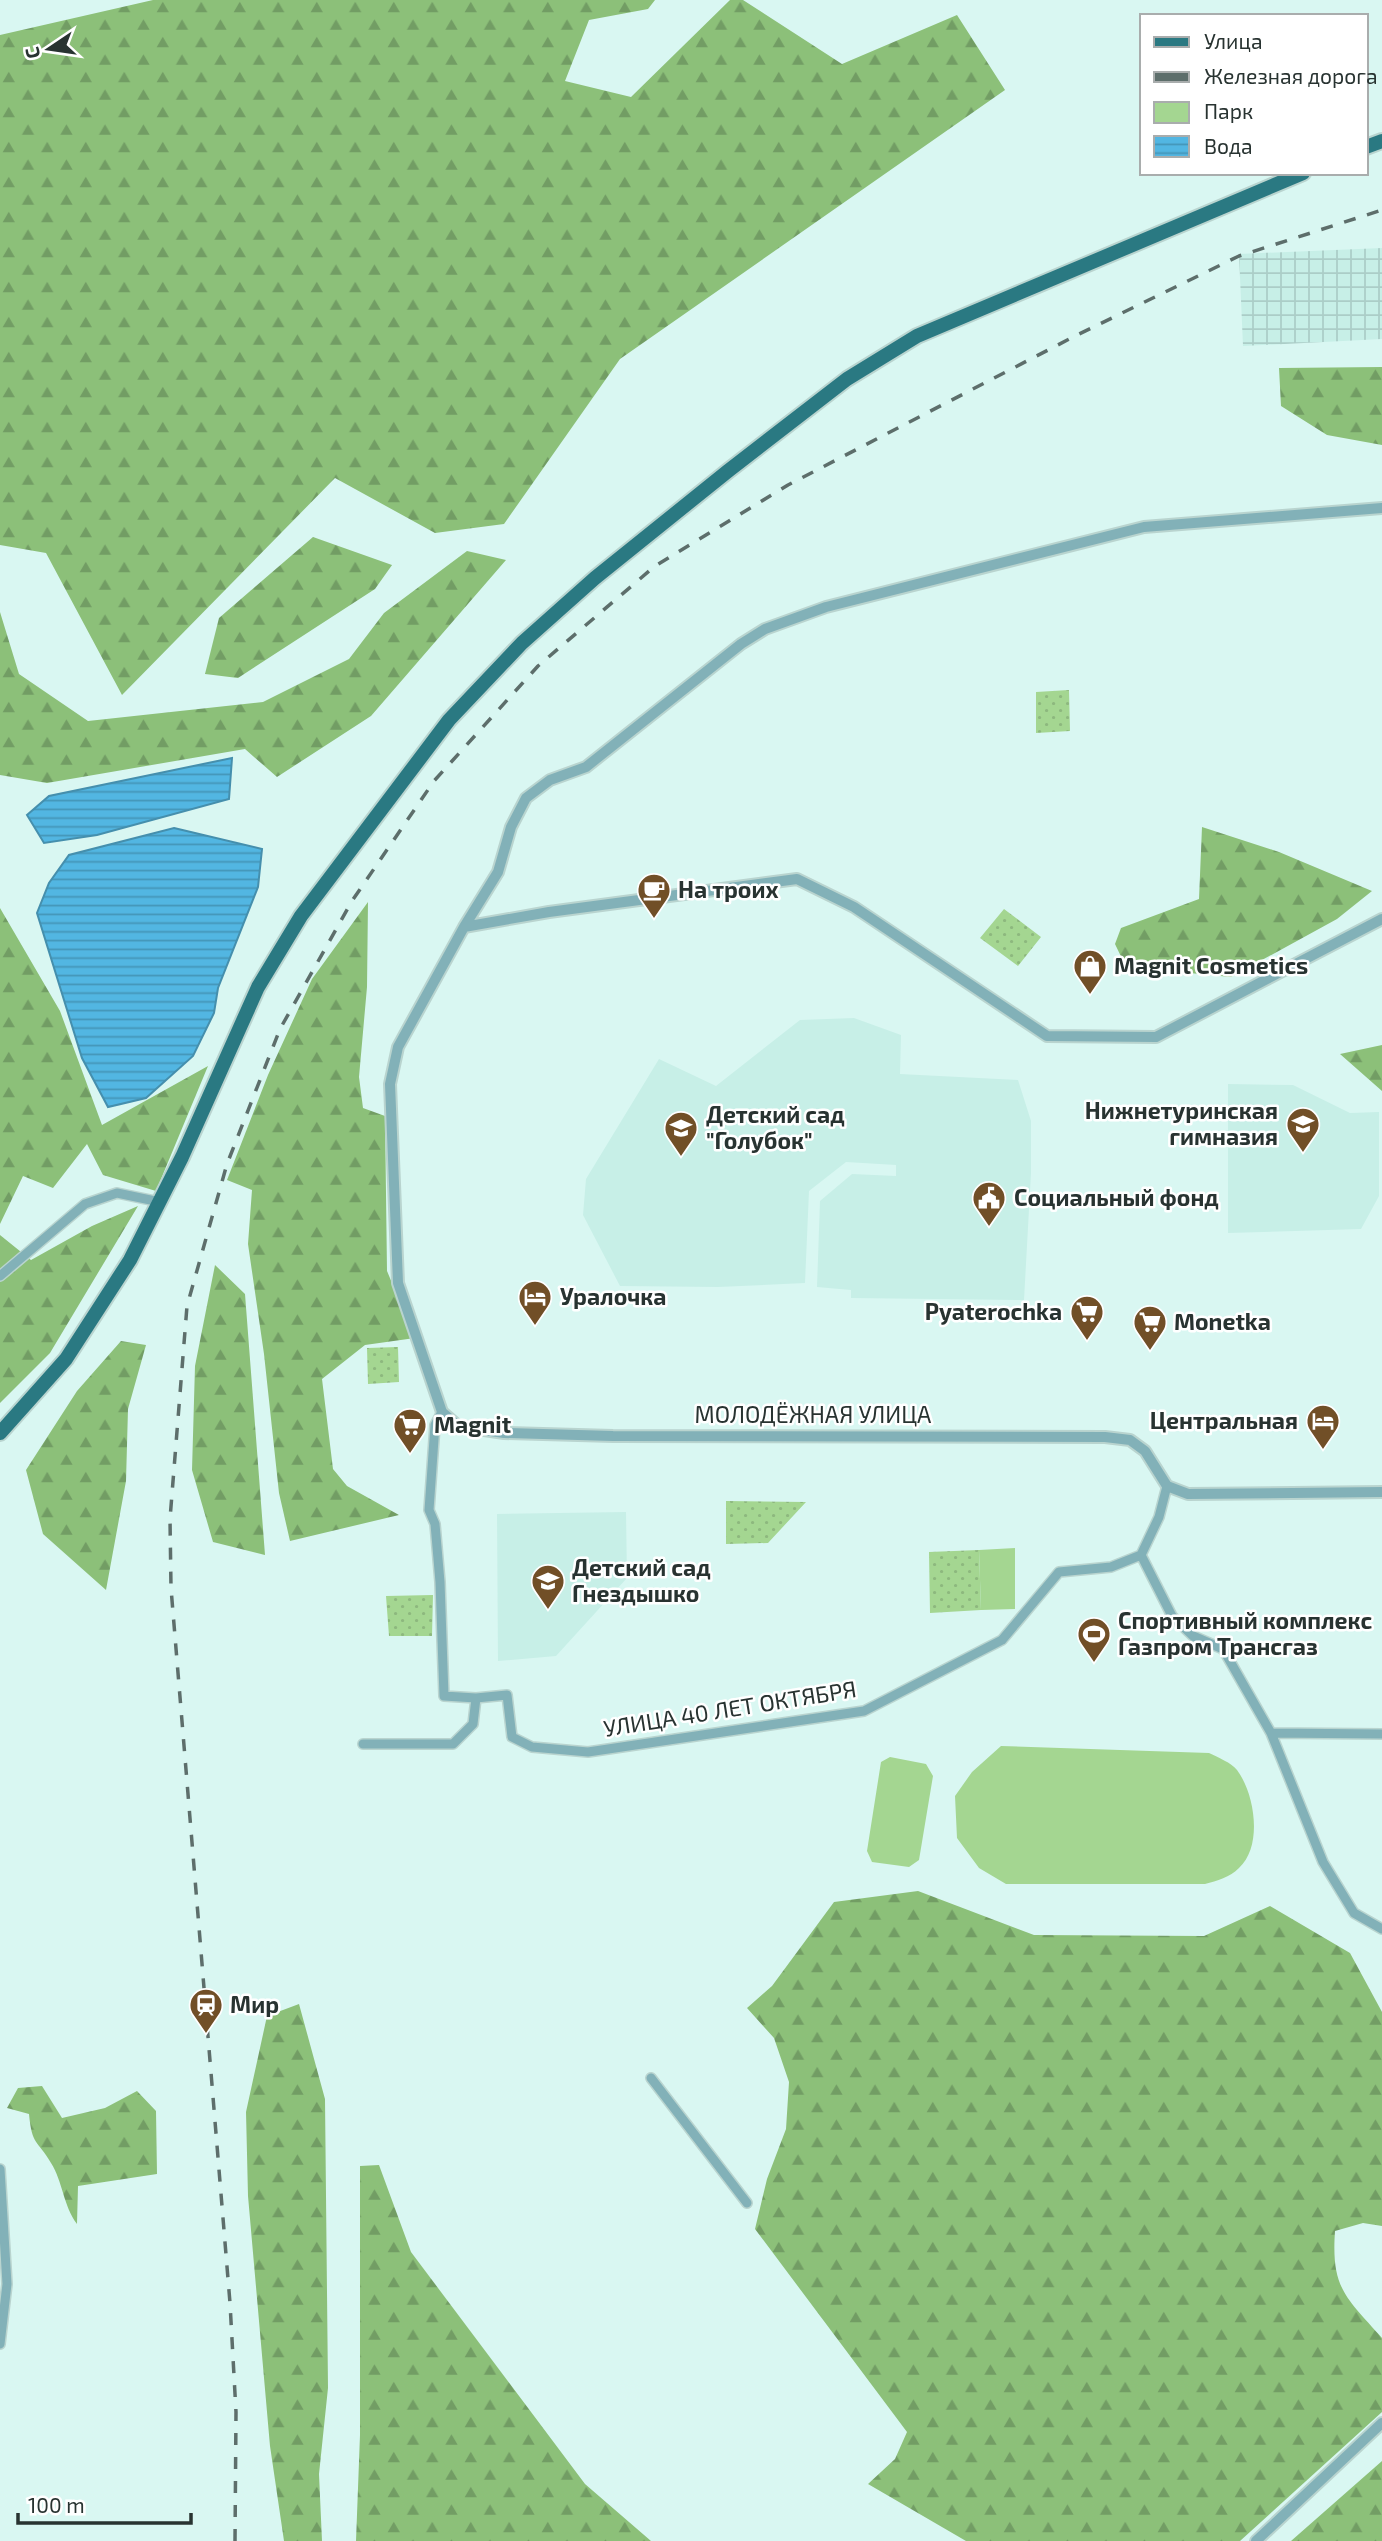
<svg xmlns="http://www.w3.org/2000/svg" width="1382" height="2541" viewBox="0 0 1382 2541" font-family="'Exo 2',sans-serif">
  <defs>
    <pattern id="industrial-grid" width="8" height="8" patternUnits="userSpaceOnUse" patternTransform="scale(1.75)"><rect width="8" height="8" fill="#c7efe7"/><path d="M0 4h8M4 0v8" fill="none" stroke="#abcdc7"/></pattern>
    <pattern id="green-dots" width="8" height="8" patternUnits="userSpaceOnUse" patternTransform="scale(1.75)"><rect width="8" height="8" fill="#a4d691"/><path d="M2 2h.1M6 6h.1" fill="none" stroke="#8db87e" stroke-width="1.8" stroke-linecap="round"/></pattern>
    <pattern id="forest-firs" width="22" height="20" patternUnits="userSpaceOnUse" patternTransform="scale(1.75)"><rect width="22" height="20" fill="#8cc079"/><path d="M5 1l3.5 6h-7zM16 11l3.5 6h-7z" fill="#729d64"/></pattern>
    <pattern id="water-rules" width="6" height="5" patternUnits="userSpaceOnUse" patternTransform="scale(1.75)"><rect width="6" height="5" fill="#52b6e2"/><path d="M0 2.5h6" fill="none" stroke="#4495b8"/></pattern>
  </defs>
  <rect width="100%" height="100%" fill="#d9f7f2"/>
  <path fill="#c7efe7" d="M854,1018l47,17 -1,39 118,6 13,41v52l-7,127 -173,-2v-8l-34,-3 3,-86 32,-27 44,2v-11l-50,-3 -37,29 -4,92 -87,4 -98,-1 -37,-71 3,-36 73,-120 57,27 84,-66z
    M1228,1084l65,1 57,28 29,-1v84l-18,33 -133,4z
    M626,1512l1,66 -71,78 -58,5 -1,-147z"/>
  <path fill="url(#industrial-grid)" d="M1382,248v91l-139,7 -4,-92z"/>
  <path fill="url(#green-dots)" d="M1069,690l1,41 -34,2v-41z
    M1004,909l37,28 -23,29 -38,-28z
    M398,1347l1,35 -31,2 -1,-36z
    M726,1501l80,1 -38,41 -42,1z
    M979,1550l2,60 -51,3 -1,-61z
    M433,1595l-1,41h-43l-3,-40z"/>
  <path fill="url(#forest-firs)" d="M153,0h502l-7,9 -59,11 -24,61 66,16 99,-97h13l99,64 115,-49 48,75 -385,269 -116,165 -69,9 -100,-55 -213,217 -76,-142 -46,-8v-510z
    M1382,367v78l-55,-10 -46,-29 -2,-38z
    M313,537l79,28 -17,24 -137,89 -33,-4 14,-56z
    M467,551l39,9 -135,156 -94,61 -32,-28 -198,34 -47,-8v-163l19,62 69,47 175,-19 86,-43 35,-46z
    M1202,827l77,25 93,39 -35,28 -106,58 -105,-10 -11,-23 6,-16 78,-29z
    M368,902l-1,85 -8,90 4,31 22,8 2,155 28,67 -50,7 -43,34 11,90 14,17 52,29 -109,26 -11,-48 -15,-139 -16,-110 4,-54 -25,-10 41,-105 44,-96z
    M0,908l60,103 42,114 106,-59 -52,125 -53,-16 -16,-31 -34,44 -30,-12 -23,48z
    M1382,1045v46l-42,-37z
    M138,1206l-88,147 -50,50v-168l31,25 61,-34z
    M215,1265l30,29 20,261 -52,-13 -21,-72 3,-104z
    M121,1341l25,4 -18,64 -2,72 -20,109 -63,-56 -17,-64 51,-79z
    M918,1891l116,44 170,1 66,-30 80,47 32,59v214l-19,-3 -28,8c-4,58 11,66 47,107v74l-142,129h-274l-98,-57 27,-25 12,-27 -152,-203 12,-50 19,-50 3,-47 -15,-44 -27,-30 25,-22 62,-84z
    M299,2004l26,95 3,289 -9,86 3,67h-38l-14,-95 -22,-250 -2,-84 21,-96z
    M42,2086l20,32 43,-10 32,-17 19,20 1,63 -79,12 -1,38c-14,-19 -14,-42 -26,-61 -14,-24 -19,-17 -22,-49l-22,-6 11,-20z
    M379,2165l32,87 174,232 66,57h-295l4,-106v-269z
    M1382,2461v80h-91z"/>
  <path fill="#a4d691" d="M1015,1548v61l-34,1 -2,-60z
    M1001,1746l208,7c8,4 23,10 28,17 18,24 26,76 2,98 -9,9 -22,13 -34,16h-199l-27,-16 -22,-30 -2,-42 17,-24z
    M890,1757l36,7 7,12 -14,84 -10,7 -37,-5 -5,-11 14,-89z"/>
  <path fill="url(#water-rules)" stroke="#458fad" stroke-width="2" d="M232,758l-3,41 -132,36 -53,8 -17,-28 22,-19z
    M174,828l88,21 -4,38 -40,101 -4,25 -21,43 -47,42 -38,9 -26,-49 -45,-145 12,-30 20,-28z"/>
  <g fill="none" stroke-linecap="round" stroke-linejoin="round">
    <defs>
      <path id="minor" d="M0,1276l85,-72 32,-11 43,9
        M442,1412l-7,13 -6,85 6,14 5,58 4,114 32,2 31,-3 5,42 20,10 56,5 276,-41 138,-71 57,-68 52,-5 30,-12
        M1141,1555l31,61 21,20 30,13 48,84 52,129 31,51 28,16
        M1141,1555l18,-38 8,-31
        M1271,1733l111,1
        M363,1744h90l20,-20 3,-26
        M651,2078l96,125
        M0,2169l7,115 -7,60"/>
      <path id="tertiary" d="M1382,919l-226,118 -109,-1 -193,-129 -57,-28 -248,33 -85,15 -66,120 -8,37 8,199 44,129 16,14 46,7 109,3 492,1 25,3 15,11 22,35 21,8 194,-2
        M464,927l34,-55 13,-45 15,-29 24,-18 36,-13 155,-123 24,-15 61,-22 318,-80 238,-19
        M1256,2541l126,-118"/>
      <path id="primary" d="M1366,147l16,-6
        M0,1433l66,-74 64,-99 52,-103 76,-170 43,-71 148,-196 73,-77 73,-65 133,-107 119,-92 70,-43 386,-163"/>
    </defs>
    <use href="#minor" stroke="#b9d4cf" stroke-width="12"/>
    <use href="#tertiary" stroke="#b9d4cf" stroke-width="14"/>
    <use href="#primary" stroke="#b9d4cf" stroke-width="18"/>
    <use href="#minor" stroke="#82b1b8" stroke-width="9"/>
    <use href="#tertiary" stroke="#82b1b8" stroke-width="10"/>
    <use href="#primary" stroke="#2a7982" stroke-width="14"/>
    <path stroke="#5d6e6b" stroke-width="3.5" stroke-dasharray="12 12" stroke-linecap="butt" d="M235,2541l1,-129 -6,-109 -59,-715 -1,-69 17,-213 40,-142 53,-135 72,-128 82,-120 104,-115 117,-100 133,-81 289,-150 162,-79 143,-46"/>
  </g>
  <defs>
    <symbol id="cafe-pin" viewBox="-11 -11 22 30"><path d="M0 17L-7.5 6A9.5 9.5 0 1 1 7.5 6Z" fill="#714f27" stroke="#fff"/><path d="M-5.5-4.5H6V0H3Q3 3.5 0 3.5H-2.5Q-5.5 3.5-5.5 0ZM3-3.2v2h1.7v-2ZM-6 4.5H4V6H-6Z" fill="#fff"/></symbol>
    <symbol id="shop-pin" viewBox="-11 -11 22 30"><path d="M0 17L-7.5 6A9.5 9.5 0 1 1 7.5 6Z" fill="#714f27" stroke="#fff"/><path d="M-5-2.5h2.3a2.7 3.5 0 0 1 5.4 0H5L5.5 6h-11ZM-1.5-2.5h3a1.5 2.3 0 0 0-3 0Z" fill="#fff"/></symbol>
    <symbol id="school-pin" viewBox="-11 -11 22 30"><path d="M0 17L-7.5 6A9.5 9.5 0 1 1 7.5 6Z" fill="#714f27" stroke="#fff"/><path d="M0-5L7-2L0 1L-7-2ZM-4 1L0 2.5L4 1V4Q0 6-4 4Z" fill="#fff"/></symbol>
    <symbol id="civic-pin" viewBox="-11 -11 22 30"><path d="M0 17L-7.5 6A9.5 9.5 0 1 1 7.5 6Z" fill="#714f27" stroke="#fff"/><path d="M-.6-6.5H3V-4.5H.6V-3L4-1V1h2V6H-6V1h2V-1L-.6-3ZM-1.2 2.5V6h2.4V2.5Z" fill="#fff"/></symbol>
    <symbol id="hotel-pin" viewBox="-11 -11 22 30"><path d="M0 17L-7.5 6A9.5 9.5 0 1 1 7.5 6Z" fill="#714f27" stroke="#fff"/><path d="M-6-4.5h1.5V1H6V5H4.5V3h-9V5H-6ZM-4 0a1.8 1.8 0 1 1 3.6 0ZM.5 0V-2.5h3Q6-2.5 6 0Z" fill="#fff"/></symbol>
    <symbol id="supermarket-pin" viewBox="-11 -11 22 30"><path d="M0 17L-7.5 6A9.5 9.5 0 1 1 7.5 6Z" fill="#714f27" stroke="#fff"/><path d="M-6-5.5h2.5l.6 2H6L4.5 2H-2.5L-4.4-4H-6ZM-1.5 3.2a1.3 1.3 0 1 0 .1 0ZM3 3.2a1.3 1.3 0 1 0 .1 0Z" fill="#fff"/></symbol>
    <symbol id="stadium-pin" viewBox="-11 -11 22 30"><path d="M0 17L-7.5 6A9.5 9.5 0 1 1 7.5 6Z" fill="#714f27" stroke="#fff"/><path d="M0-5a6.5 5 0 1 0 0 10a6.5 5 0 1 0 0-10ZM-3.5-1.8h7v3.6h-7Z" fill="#fff"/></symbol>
    <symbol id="station-pin" viewBox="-11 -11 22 30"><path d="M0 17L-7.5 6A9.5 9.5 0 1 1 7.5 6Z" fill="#714f27" stroke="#fff"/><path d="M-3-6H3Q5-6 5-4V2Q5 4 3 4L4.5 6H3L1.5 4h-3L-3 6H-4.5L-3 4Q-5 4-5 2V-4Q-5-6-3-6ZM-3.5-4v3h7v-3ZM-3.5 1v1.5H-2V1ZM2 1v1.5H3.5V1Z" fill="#fff"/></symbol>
  </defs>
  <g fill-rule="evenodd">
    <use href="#cafe-pin" x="635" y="871" width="38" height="52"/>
    <use href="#shop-pin" x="1071" y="947" width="38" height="52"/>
    <use href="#school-pin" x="1284" y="1105" width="38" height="52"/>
    <use href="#school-pin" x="662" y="1109" width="38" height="52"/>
    <use href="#civic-pin" x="970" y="1179" width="38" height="52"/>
    <use href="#hotel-pin" x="516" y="1278" width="38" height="52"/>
    <use href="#supermarket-pin" x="1068" y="1293" width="38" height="52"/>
    <use href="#supermarket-pin" x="1131" y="1303" width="38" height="52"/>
    <use href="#hotel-pin" x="1304" y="1402" width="38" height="52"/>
    <use href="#supermarket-pin" x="391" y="1406" width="38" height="52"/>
    <use href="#school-pin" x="529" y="1562" width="38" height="52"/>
    <use href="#stadium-pin" x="1075" y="1615" width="38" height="52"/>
    <use href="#station-pin" x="187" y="1986" width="38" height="52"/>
  </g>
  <g text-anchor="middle" stroke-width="5" stroke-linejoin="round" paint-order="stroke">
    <g font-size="23" font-weight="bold" fill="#283331" stroke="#fff" text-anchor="start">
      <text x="678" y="898">На троих</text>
      <text x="1114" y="974">Magnit Cosmetics</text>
      <text x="1278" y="1119" text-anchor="end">Нижнетуринская<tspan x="1278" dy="26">гимназия</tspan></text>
      <text x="706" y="1123">Детский сад<tspan x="706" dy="26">"Голубок"</tspan></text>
      <text x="1014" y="1206">Социальный фонд</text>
      <text x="560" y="1305">Уралочка</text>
      <text x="1062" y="1320" text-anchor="end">Pyaterochka</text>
      <text x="1174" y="1330">Monetka</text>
      <text x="1298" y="1429" text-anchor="end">Центральная</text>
      <text x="434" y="1433">Magnit</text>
      <text x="572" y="1576">Детский сад<tspan x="572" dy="26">Гнездышко</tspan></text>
      <text x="1118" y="1629">Спортивный комплекс<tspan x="1118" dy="26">Газпром Трансгаз</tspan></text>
      <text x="230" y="2013">Мир</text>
    </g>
    <g font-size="23" fill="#283331" stroke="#fff">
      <text x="813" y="1423">МОЛОДЁЖНАЯ УЛИЦА</text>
      <text transform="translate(730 1709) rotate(-9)" y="8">УЛИЦА 40 ЛЕТ ОКТЯБРЯ</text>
    </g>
  </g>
  <rect x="1140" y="14" width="228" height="161" fill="#ffffff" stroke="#a9adad" stroke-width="2"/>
  <rect x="1154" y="37" width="35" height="10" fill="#2a7982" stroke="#a9adad" stroke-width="2"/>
  <text x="1204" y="49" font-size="21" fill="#283331">Улица</text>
  <rect x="1154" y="72" width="35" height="10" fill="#5d6e6b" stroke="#a9adad" stroke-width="2"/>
  <text x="1204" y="84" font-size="21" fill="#283331">Железная дорога</text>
  <rect x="1154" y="102" width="35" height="21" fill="#a4d691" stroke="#a9adad" stroke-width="2"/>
  <text x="1204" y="119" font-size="21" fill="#283331">Парк</text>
  <rect x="1154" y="136" width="35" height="21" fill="url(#water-rules)" stroke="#a9adad" stroke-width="2"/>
  <text x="1204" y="154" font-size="21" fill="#283331">Вода</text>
  <g transform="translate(49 49) rotate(257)" stroke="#ffffff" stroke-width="5" paint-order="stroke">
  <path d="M0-5L12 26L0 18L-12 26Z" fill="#283331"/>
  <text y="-10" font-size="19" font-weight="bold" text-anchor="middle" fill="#283331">С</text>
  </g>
  <path d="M18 2513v10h173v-10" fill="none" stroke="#283331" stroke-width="3.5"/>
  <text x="28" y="2513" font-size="21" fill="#283331" stroke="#ffffff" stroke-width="5" paint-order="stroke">100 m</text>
</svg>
